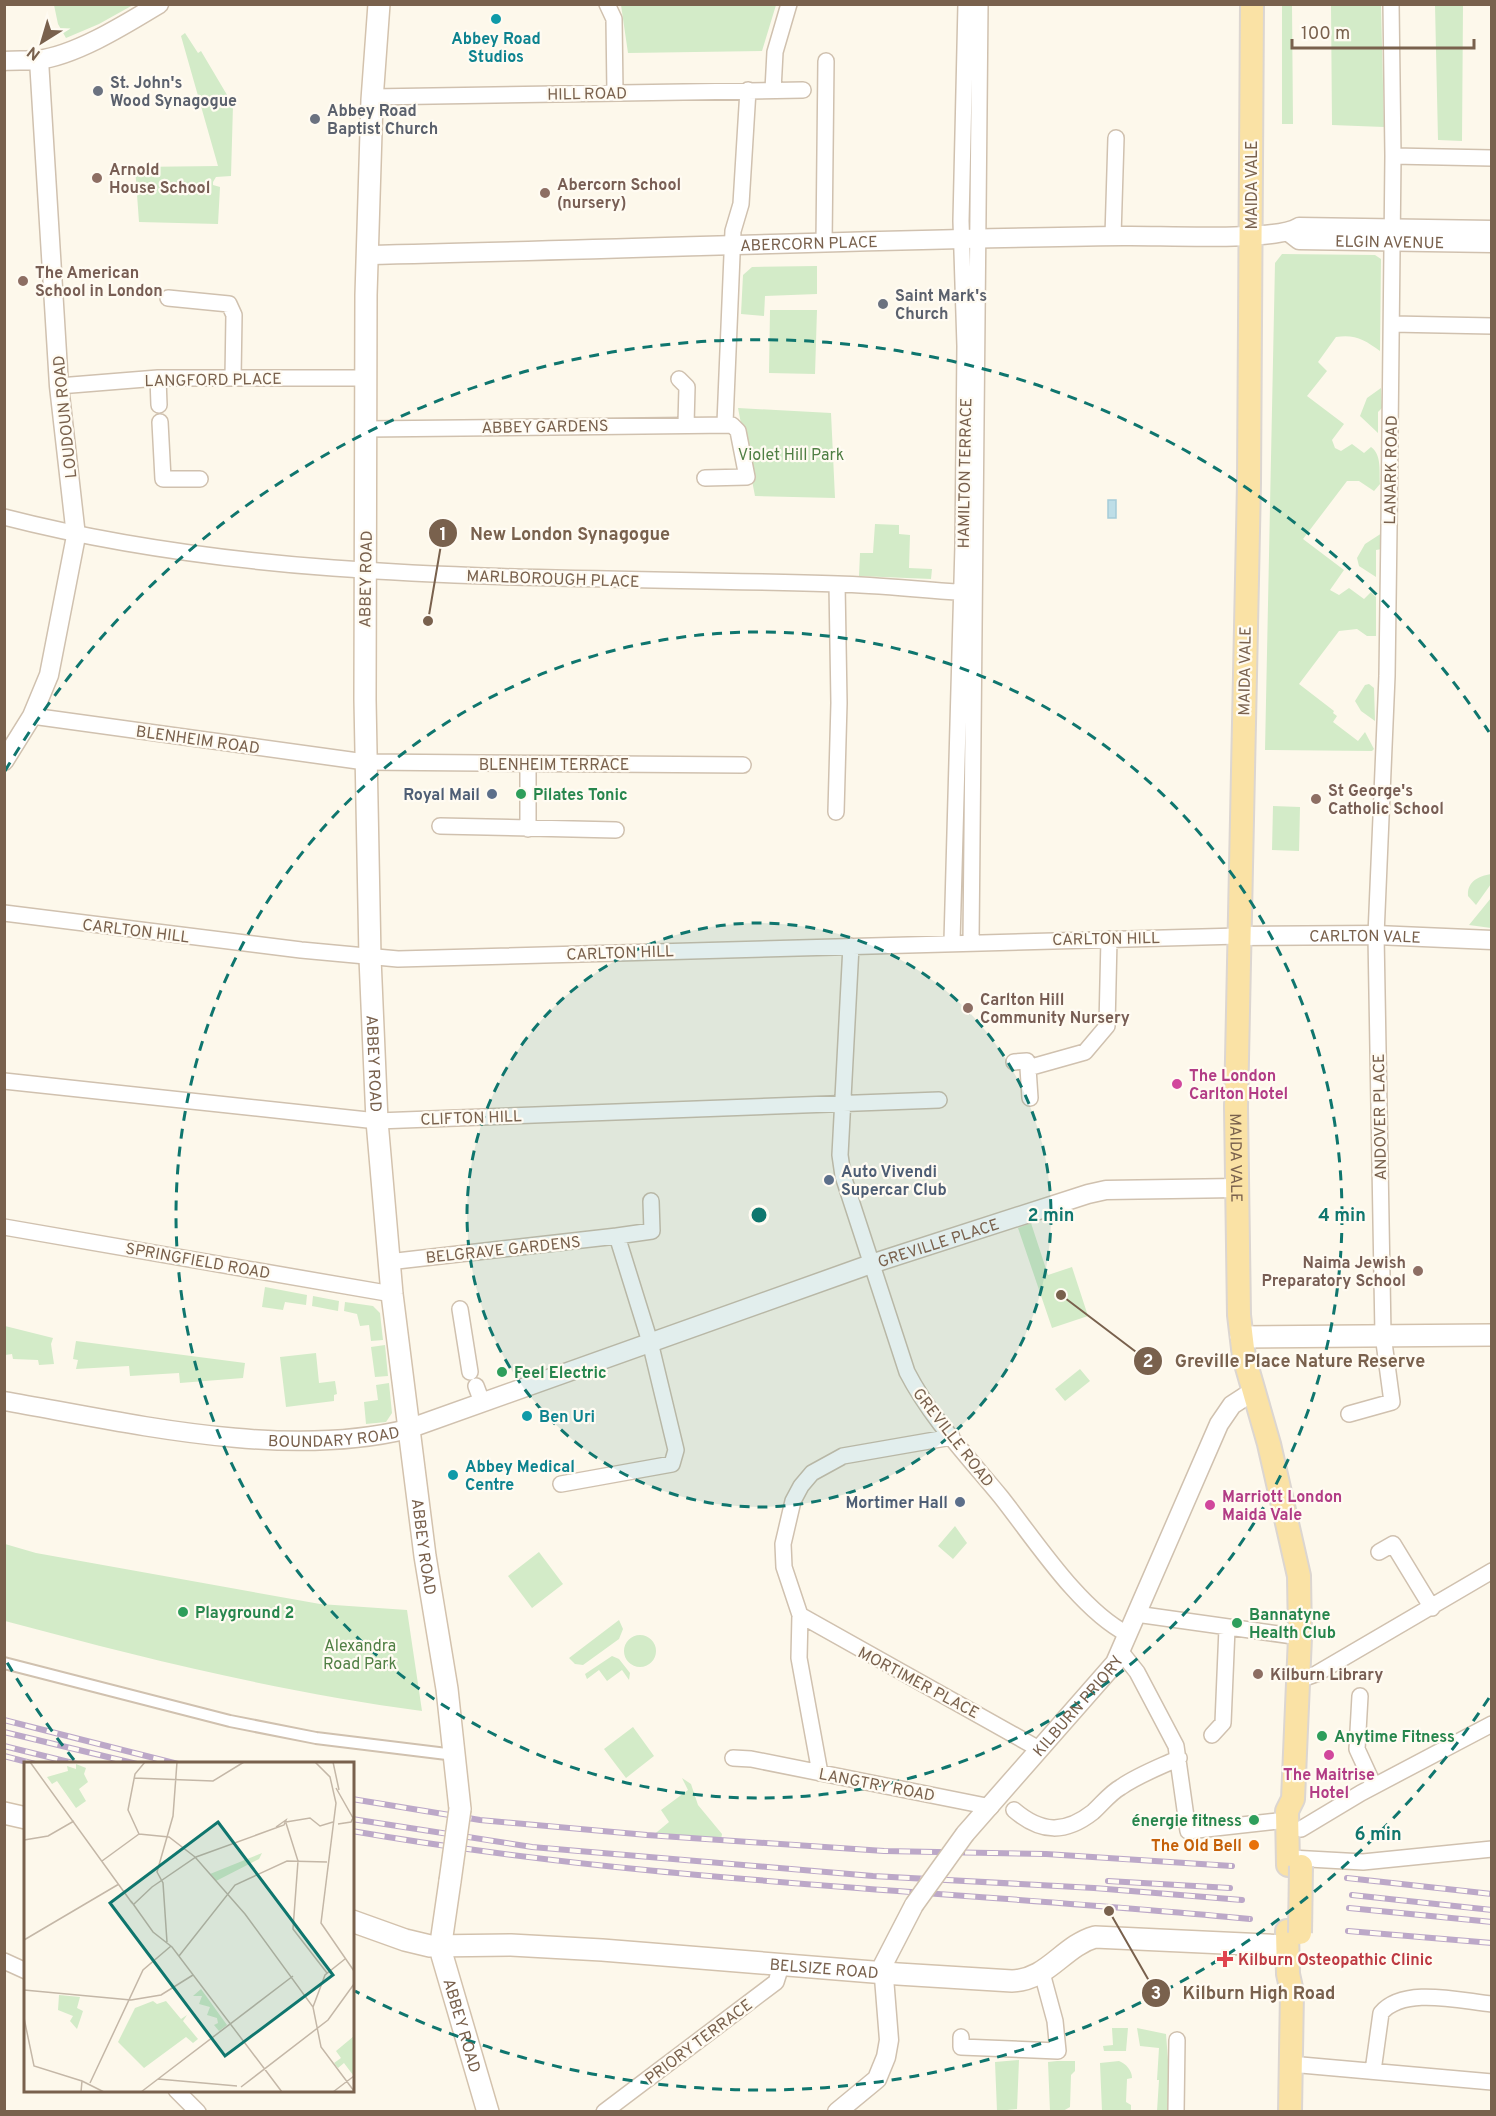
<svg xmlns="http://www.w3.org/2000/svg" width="1496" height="2116" viewBox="0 0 1496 2116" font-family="Overpass,sans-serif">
  <rect width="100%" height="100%" fill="#fdf8eb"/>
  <path fill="#d3ebc8" d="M54,5v-1l79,1 -34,19 -33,14 -8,-14z
    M621,5h155l-14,46 -134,2z
    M1282,5h10l1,119h-11z
    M1331,5h50l3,122 -52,-2z
    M1435,5h28l-1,136 -24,-1z
    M185,33l13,20 3,-2 32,54 -2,71 -15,1 -3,5v3l7,2 -2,37 -79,-2 -4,-55 83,-1 -37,-130z
    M1282,254l93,1 6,4 -1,92c-15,-11 -25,-17 -44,-14l-18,25 9,9 -20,25 37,28 -12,16 3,8 6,3 11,-7 12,9 7,-6c11,8 8,24 9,37l-6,7 -15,-10h-12l-44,58 41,31 -14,20 9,5 10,-7 15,11 7,-7 5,5v39h-9l-10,-7 -18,2 -40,53 35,27 -1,2 4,3 -4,6 25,19 7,-9 9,17 -2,2 -107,-1 10,-487z
    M817,266v28l-52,2 -1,20 -23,-2 2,-39 9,-8z
    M770,310h47l-2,64 -46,-1z
    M1381,388l1,20 -4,4v21l-18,-17 7,-18z
    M738,408l93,5 4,85 -80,-2z
    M875,524l24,1v9l11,1 -1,33 23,1 -1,10 -72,-3 1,-23h13z
    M1382,533v16l-6,1v27l-17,-11 -2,-8 8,-14z
    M1369,684l5,4 1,33 -14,-10 -6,-10 10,-16z
    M1273,806l27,1 -1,44 -27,-1z
    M1491,874v10l-15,21 -8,-9c-1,-14 10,-20 23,-22z
    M1491,898v30l-22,-3z
    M1031,1223l17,52 24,-8 16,49 -36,12 -34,-100z
    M265,1287l42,8 -1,10 -21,-3 -2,8 -21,-3z
    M313,1296l26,5 -1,10 -26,-5z
    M345,1302l28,4 7,7 3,27 -12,1 -2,-16 -9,1 -3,-12 -13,-3z
    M5,1326l48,12 -2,6 3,20 -15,1 -1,-5 -25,-1 -1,-5 -7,1z
    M76,1341l169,22 -2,15 -63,5 -1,-10 -49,3 -1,-10 -53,3 2,-9 -5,-1z
    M385,1345l3,31 -13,1 -4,-30z
    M316,1353l3,30 16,-2 2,13 -3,1v6l-48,6 -6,-50z
    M1080,1369l10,12 -25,20 -10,-12z
    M389,1383l3,30 -6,9 -20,2 -2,-22 14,-2 -2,-15z
    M955,1526l12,17 -14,16 -15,-13z
    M5,1544l31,9 284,51 87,6 15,101c-143,-19 -279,-53 -417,-90z
    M539,1552l24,32 -31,24 -24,-32z
    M619,1620l4,9 -4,10 -36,26 -8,-1 -6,-6z
    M624 1651a16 16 0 1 1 32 0a16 16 0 1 1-32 0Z
    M612,1656l7,3 11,14 -1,7 -7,-10 -15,11 -8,-11 -12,9 -2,-5z
    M633,1727l21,29 -28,22 -22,-29z
    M682,1778l9,6 7,21 24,29 -1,6 -70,-3 18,-15 -8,-12 27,-20z
    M1112,2028h16l-2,23h-22l-1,-5 10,-1z
    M1137,2028l29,6 6,77h-15l2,-31h-2l2,-32 -19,-2z
    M1019,2060l-2,49 -20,2 -2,-49z
    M1057,2061h18v10l-4,4 -1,32 -7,4h-13l-2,-49z
    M1119,2061c7,3 13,9 13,17l-5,1 -1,23 5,3v6h-29l-2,-48z"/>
  <path fill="#bedee7" stroke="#a5ccd9" stroke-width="1.5" d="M1108,500h8v18h-8z"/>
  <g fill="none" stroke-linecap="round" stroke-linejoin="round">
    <defs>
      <path id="pedestrian" d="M4,1663l226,58 86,17 139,17"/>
      <path id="minor" d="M607,4l7,15 1,74
        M773,90l2,-38 14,-48
        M372,97l431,-7
        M1393,156l99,2
        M1113,236l3,-98
        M824,243l2,-182
        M168,298l61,6 5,11 -1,63
        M1392,324l100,2
        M158,378l1,27
        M679,379l8,8 -1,37
        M59,386l99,-8h208
        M160,422l3,57h37
        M725,423l8,-192 8,-27 7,-114
        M366,429l366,-4 6,6 9,46 -42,1
        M4,517c272,70 556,58 834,67 45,1 91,7 136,9
        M32,716l333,46 378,3
        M836,812l3,-109 -2,-119
        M440,826l176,4
        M528,829v-65
        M4,913l297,37 97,9 841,-23
        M952,941l11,-396 2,-199 -4,-125 5,-217
        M971,941l9,-937
        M851,946l-11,209 3,21 64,196c23,45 61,85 94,125 34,43 78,112 126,137
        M1014,1062l13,-1 1,7 57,-16 22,-26 2,-87
        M1028,1068l2,30
        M4,1081l373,40 562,-21
        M4,1227l388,67
        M388,1262l229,-26
        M460,1309l10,63
        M476,1386l6,16
        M1349,1414l43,-12 -9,-67 -7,-400 11,-259 2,-148 4,-372 -2,-152
        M561,1484l111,-20 4,-14 -26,-108 -33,-106 35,-5 -1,-30
        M1379,1552l14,-8 39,64
        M1136,1614l164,23
        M800,1615l239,134
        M1121,1652l16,20 39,74 12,85 99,-11
        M1299,1680l17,-6 176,-103
        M1360,1696l-3,53 17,37
        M1212,1735l11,-12 4,-95
        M733,1758l18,1 240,48
        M820,1773l-21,-115 1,-43 -16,-48 -1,-23 10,-43 8,-15 11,-13 31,-17 109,-19
        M1014,1810c27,23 51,24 79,2 9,-8 17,-19 28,-25 17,-12 39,-20 58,-29
        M1301,1829l60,-36 131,-69
        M1291,1858l72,4 129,-13
        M4,1961l22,10
        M961,2037v10l97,4 -3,-30 -13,-48
        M1290,2064l202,18
        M1373,2071l8,-58c23,-27 79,-12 111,-9
        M176,2090l22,22
        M604,2112l172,-130 6,-19
        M1176,2112l1,-72"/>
      <g id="tertiary">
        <path d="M4,61c11,-1 22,0 33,-1 38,-4 89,-36 122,-56"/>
        <path id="s1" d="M1290,233l9,7 193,3"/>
        <path id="s2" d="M367,255c252,-5 504,-16 756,-19 34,-1 153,6 176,-9l193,3"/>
        <path d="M4,761l28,-45 17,-41 27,-139 -17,-150 -20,-326"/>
        <path id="s3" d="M1239,936l137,-1 116,5"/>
        <path id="s4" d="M4,1401c126,22 279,59 404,28l463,-165 217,-70 18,-4 131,-2"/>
        <path id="s5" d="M965,1834l150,-171 104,-239 13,-19 20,-13"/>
        <path d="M837,2112l40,-33 9,-22 3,-17 -6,-75 31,-60"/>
      </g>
      <g id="secondary">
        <path id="s6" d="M379,4l-7,96 -6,195 -1,405 5,258 7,163 15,173 33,262 22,133 13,120"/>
        <path d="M1241,1337l251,-2"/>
        <path d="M4,1813l22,5"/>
        <path id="s7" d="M450,1881l-8,55v19l46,157"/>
        <path id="s8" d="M352,1921l53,19 25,6 81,-1 91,5 296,24 114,7c36,-1 51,-35 83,-44l191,9"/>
      </g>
      <g id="primary">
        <path id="s9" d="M1252,4l-3,479 -13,624 3,208 5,42 25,87 30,132 1,61 -7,162 -6,12 1,54"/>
        <path d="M1287,1931l1,43 4,18 -2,120"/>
      </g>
    </defs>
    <use href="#pedestrian" stroke="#d0c1af" stroke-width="14"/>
    <use href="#minor" stroke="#d0c1af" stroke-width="18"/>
    <use href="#tertiary" stroke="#d0c1af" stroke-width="21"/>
    <use href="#secondary" stroke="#d3c2ad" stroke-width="24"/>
    <use href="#primary" stroke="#dcd6d1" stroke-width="26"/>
    <use href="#pedestrian" stroke="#fff" stroke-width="10"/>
    <use href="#minor" stroke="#fff" stroke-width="15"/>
    <use href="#tertiary" stroke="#fff" stroke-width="18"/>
    <use href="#secondary" stroke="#fff" stroke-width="21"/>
    <use href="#primary" stroke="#fae2a5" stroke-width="22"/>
    <defs>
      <path id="rail" d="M4,1720l174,44
        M4,1732l133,32
        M4,1746l73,18
        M4,1756l31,8
        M352,1799l128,21 167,15 237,16 162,3 186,12
        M352,1819l180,28 341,29 221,12 148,12
        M352,1831c298,52 598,59 898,88
        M1347,1878l145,16
        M1108,1881l122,7
        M1352,1895l140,15
        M1349,1908l143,14
        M1348,1931l144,12"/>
    </defs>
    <use href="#rail" stroke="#bca8c8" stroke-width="6"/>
    <use href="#rail" stroke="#fffbf2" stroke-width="4" stroke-dasharray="11" stroke-linecap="butt"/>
    <defs>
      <path id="tertiary-bridge" d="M914,1905l51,-71"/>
      <path id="secondary-bridge" d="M450,1881l10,-72"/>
      <path id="primary-bridge" d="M1300,1933l1,-67"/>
    </defs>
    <use href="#tertiary-bridge" stroke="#d0c1af" stroke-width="21" stroke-linecap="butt"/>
    <use href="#secondary-bridge" stroke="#d3c2ad" stroke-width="24" stroke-linecap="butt"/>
    <use href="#primary-bridge" stroke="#dcd6d1" stroke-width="26" stroke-linecap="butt"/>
    <use href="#tertiary-bridge" stroke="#fff" stroke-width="18"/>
    <use href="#secondary-bridge" stroke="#fff" stroke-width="21"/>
    <use href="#primary-bridge" stroke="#fae2a5" stroke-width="22"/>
  </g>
  <circle cx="759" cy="1215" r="292" fill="#0f766e" fill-opacity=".12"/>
  <g fill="none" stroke="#0f766e" stroke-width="3" stroke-dasharray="10 8">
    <circle cx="759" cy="1215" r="292"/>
    <circle cx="759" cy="1215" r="583"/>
    <path d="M1489 1698A875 875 0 0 1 355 1991M74 1760A875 875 0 0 1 5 1659M5 771A875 875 0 0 1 1489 732"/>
  </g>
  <g fill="#0f9aa8" stroke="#fffbf2" stroke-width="2">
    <circle cx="496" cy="19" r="6"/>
    <circle cx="527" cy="1416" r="6"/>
    <circle cx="453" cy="1475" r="6"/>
  </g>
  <g fill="#6b7280" stroke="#fffbf2" stroke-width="2">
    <circle cx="98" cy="91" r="6"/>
    <circle cx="315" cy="119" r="6"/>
    <circle cx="883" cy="304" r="6"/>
  </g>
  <g fill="#8d6e63" stroke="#fffbf2" stroke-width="2">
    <circle cx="97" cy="178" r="6"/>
    <circle cx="545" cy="193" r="6"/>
    <circle cx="23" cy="281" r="6"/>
    <circle cx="1316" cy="799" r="6"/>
    <circle cx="968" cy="1008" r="6"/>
    <circle cx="1418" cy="1271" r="6"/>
    <circle cx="1258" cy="1674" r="6"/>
  </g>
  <g fill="#5c6f8a" stroke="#fffbf2" stroke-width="2">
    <circle cx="492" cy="794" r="6"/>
    <circle cx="829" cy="1180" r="6"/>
    <circle cx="960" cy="1502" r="6"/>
  </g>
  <g fill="#2e9e5b" stroke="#fffbf2" stroke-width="2">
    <circle cx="521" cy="794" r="6"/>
    <circle cx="502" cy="1372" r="6"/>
    <circle cx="183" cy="1612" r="6"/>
    <circle cx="1237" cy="1623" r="6"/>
    <circle cx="1322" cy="1736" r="6"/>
    <circle cx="1254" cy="1820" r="6"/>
  </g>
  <g fill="#d1479c" stroke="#fffbf2" stroke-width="2">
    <circle cx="1177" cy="1084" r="6"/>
    <circle cx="1210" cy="1505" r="6"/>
    <circle cx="1329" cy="1755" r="6"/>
  </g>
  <circle fill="#e8710a" stroke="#fffbf2" stroke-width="2" cx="1254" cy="1845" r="6"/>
  <path fill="#e0444e" stroke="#fffbf2" stroke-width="2" d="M1222 1950h6v6h6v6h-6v6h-6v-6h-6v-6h6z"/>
  <g text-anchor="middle" stroke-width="4.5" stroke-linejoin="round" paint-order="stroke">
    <g font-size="16" font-weight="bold" fill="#0d838f" stroke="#fffbf2" text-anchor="start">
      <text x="496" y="44" text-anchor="middle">Abbey Road<tspan x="496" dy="18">Studios</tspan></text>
      <text x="539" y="1422">Ben Uri</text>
      <text x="465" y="1472">Abbey Medical<tspan x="465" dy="18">Centre</tspan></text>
    </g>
    <g font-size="16" font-weight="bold" fill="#5b616d" stroke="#fffbf2" text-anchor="start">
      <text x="110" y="88">St. John's<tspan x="110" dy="18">Wood Synagogue</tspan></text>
      <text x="327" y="116">Abbey Road<tspan x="327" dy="18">Baptist Church</tspan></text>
      <text x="895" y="301">Saint Mark's<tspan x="895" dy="18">Church</tspan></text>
    </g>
    <g font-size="16" fill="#79614d" stroke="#fffbf2">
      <text transform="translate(587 93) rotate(-1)" y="6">HILL ROAD</text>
      <text transform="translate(1251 185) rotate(-90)" y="6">MAIDA VALE</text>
      <text dy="6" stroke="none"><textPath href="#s1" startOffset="102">ELGIN AVENUE</textPath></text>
      <text dy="6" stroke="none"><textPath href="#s2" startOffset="442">ABERCORN PLACE</textPath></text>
      <text transform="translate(213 379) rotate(-1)" y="6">LANGFORD PLACE</text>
      <text transform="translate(64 417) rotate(-96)" y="6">LOUDOUN ROAD</text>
      <text transform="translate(545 426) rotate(-1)" y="6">ABBEY GARDENS</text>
      <text transform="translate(1390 470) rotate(-89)" y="6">LANARK ROAD</text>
      <text transform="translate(964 473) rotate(-89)" y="6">HAMILTON TERRACE</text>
      <text transform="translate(553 578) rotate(2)" y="6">MARLBOROUGH PLACE</text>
      <text transform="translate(365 579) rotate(-89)" y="6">ABBEY ROAD</text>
      <text transform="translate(1244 671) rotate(-89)" y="6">MAIDA VALE</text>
      <text transform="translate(198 739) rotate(8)" y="6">BLENHEIM ROAD</text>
      <text x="554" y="770">BLENHEIM TERRACE</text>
      <text transform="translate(136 930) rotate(7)" y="6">CARLTON HILL</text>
      <text dy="6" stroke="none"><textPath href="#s3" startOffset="126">CARLTON VALE</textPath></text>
      <text transform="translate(1106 938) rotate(-1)" y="6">CARLTON HILL</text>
      <text transform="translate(620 952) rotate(-2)" y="6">CARLTON HILL</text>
      <text dy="6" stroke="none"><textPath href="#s6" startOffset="1060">ABBEY ROAD</textPath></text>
      <text transform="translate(471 1117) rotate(-2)" y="6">CLIFTON HILL</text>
      <text transform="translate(1379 1117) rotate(-91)" y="6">ANDOVER PLACE</text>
      <text dy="6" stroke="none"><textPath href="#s9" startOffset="1154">MAIDA VALE</textPath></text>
      <text dy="6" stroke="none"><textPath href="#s4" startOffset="970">GREVILLE PLACE</textPath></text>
      <text transform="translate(503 1249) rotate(-6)" y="6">BELGRAVE GARDENS</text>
      <text transform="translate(198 1260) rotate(10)" y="6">SPRINGFIELD ROAD</text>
      <text dy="6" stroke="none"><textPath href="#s4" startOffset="333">BOUNDARY ROAD</textPath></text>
      <text transform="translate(954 1437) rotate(52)" y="6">GREVILLE ROAD</text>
      <text dy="6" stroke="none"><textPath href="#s6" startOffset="1546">ABBEY ROAD</textPath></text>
      <text transform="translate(919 1682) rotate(28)" y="6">MORTIMER PLACE</text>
      <text dy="6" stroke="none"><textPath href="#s5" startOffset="171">KILBURN PRIORY</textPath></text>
      <text transform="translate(877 1784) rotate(11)" y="6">LANGTRY ROAD</text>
      <text dy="6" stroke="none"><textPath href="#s8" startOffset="477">BELSIZE ROAD</textPath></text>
      <text dy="6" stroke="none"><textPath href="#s7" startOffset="148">ABBEY ROAD</textPath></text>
      <text transform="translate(698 2041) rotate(-37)" y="6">PRIORY TERRACE</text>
    </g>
    <g font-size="16" font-weight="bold" fill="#785e54" stroke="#fffbf2" text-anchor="start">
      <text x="109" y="175">Arnold<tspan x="109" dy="18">House School</tspan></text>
      <text x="557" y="190">Abercorn School<tspan x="557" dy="18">(nursery)</tspan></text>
      <text x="35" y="278">The American<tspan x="35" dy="18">School in London</tspan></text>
      <text x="1328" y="796">St George's<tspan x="1328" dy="18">Catholic School</tspan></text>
      <text x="980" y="1005">Carlton Hill<tspan x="980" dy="18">Community Nursery</tspan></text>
      <text x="1406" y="1268" text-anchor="end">Naima Jewish<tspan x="1406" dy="18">Preparatory School</tspan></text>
      <text x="1270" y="1680">Kilburn Library</text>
    </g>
    <g font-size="16" fill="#507f44" stroke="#fffbf2">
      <text x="791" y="460">Violet Hill Park</text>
      <text x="360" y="1651">Alexandra<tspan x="360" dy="18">Road Park</tspan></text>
    </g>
    <g font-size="16" font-weight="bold" fill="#4e5e75" stroke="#fffbf2" text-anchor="end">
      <text x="480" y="800">Royal Mail</text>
      <text x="841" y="1177" text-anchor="start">Auto Vivendi<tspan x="841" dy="18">Supercar Club</tspan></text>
      <text x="948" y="1508">Mortimer Hall</text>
    </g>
    <g font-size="16" font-weight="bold" fill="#27864d" stroke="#fffbf2" text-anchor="start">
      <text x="533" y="800">Pilates Tonic</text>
      <text x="514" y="1378">Feel Electric</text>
      <text x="195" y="1618">Playground 2</text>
      <text x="1249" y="1620">Bannatyne<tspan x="1249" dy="18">Health Club</tspan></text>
      <text x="1334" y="1742">Anytime Fitness</text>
      <text x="1242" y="1826" text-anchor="end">énergie fitness</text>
    </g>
    <g font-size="16" font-weight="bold" fill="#b23c85" stroke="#fffbf2" text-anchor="start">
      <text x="1189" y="1081">The London<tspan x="1189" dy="18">Carlton Hotel</tspan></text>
      <text x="1222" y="1502">Marriott London<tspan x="1222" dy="18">Maida Vale</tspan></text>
      <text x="1329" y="1780" text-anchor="middle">The Maitrise<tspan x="1329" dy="18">Hotel</tspan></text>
    </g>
    <g font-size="16" font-weight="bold" fill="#c56008" stroke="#fffbf2" text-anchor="end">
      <text x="1242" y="1851">The Old Bell</text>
    </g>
    <g font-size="16" font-weight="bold" fill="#be3a42" stroke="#fffbf2" text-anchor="start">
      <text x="1238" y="1965">Kilburn Osteopathic Clinic</text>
    </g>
  </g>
  <g transform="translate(24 1762)">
    <rect width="330" height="330" fill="#fdf8eb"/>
    <path d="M52,2l10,4 -2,6 4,8 -9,7 7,12 -10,7 -19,-27 -5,3 -5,-7 21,-6 -1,-5 9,3zM238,91l-3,6 -43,22 -6,-7zM177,227l26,36 -8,6 -5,-6 4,-2 -1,-5 -10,-3 3,-8 -11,-3 3,-8h-9zM35,233l21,2 -3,11 6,3 -6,18 -7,-8 3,-5 -15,-6zM129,239l4,3 9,-3 15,18 6,-4 -4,6 15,18 -5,4 -7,-6 -42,31 -26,-26 17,-34zM330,274v38l-1,1 -9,-12 -6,5 -4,-5 7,-5 -5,-7z" fill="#d3ebc8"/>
    <path fill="none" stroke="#c4b7a7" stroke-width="1.5" d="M6,0l102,141M291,0l15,15 6,26 -15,120 33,48M309,0l6,28M110,16l79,3 31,-19M312,26l17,30 -2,4 -13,2M262,60l24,-4 10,8 13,-4M262,61l12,38 -5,68 34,44M115,72l30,3 26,20 50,57 68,93 8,40 33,44M115,72l-11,-24 7,-36 10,-12M0,78l24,-4 26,-15M78,99l37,-27M107,139l22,31 19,15 110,145M110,142l18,-17 44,-30 88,-32 2,-5 -10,7M0,178l95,-56M143,180l-4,-59 -6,-11 16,-56 4,-54M155,194l56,-71 52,-24 40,1M0,228l107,10M107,238l30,-5 32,-20M289,245l12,-32 20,-16M0,256l10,48 48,15M134,317l79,7M66,321l53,-113 28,-24M217,325l87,-67 26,-36M57,330l1,-11 22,11M117,330l152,-116M309,330l21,-16"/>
    <path fill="#0f766e" fill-opacity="0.15" stroke="#0f766e" stroke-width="3" d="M194,60l115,153 -108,81 -115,-153z"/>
    <rect width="330" height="330" fill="none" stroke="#79614d" stroke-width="3"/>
  </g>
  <circle cx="759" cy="1215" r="9" fill="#0f766e" stroke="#fffbf2" stroke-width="3"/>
  <g font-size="18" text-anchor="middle" font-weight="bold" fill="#0f766e" stroke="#fffbf2" stroke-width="4.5" stroke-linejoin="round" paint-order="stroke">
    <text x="1051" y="1221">2 min</text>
    <text x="1342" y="1221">4 min</text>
    <text x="1378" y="1840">6 min</text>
  </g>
  <path fill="none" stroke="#79614d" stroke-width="2" d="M428 621L443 533M1061 1295L1148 1361M1109 1911L1156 1993"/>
  <g fill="#79614d" stroke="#fffbf2" stroke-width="2">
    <circle cx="428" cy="621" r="6"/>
    <circle cx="1061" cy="1295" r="6"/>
    <circle cx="1109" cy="1911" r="6"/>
    <circle cx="443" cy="533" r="15"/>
    <circle cx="1148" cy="1361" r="15"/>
    <circle cx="1156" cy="1993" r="15"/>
  </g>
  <g font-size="18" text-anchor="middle" font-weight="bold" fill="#fff">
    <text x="443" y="540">1</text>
    <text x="1148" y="1367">2</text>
    <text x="1156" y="1999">3</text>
  </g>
  <g font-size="18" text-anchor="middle" font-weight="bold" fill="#79614d" stroke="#fffbf2" stroke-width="4.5" stroke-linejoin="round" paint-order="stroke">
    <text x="570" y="540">New London Synagogue</text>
    <text x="1300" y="1367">Greville Place Nature Reserve</text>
    <text x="1259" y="1999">Kilburn High Road</text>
  </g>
  <rect width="1496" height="2116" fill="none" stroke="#79614d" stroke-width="12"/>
  <g transform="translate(42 42) rotate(217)" stroke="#fffbf2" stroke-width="4.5" paint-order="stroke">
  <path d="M0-4.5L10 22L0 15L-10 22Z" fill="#79614d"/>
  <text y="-9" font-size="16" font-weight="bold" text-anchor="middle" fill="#79614d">N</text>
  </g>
  <path d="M1292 39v9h182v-9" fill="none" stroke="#79614d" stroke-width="3"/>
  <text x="1301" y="39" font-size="18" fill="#79614d" stroke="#fffbf2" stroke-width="4.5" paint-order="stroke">100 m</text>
</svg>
